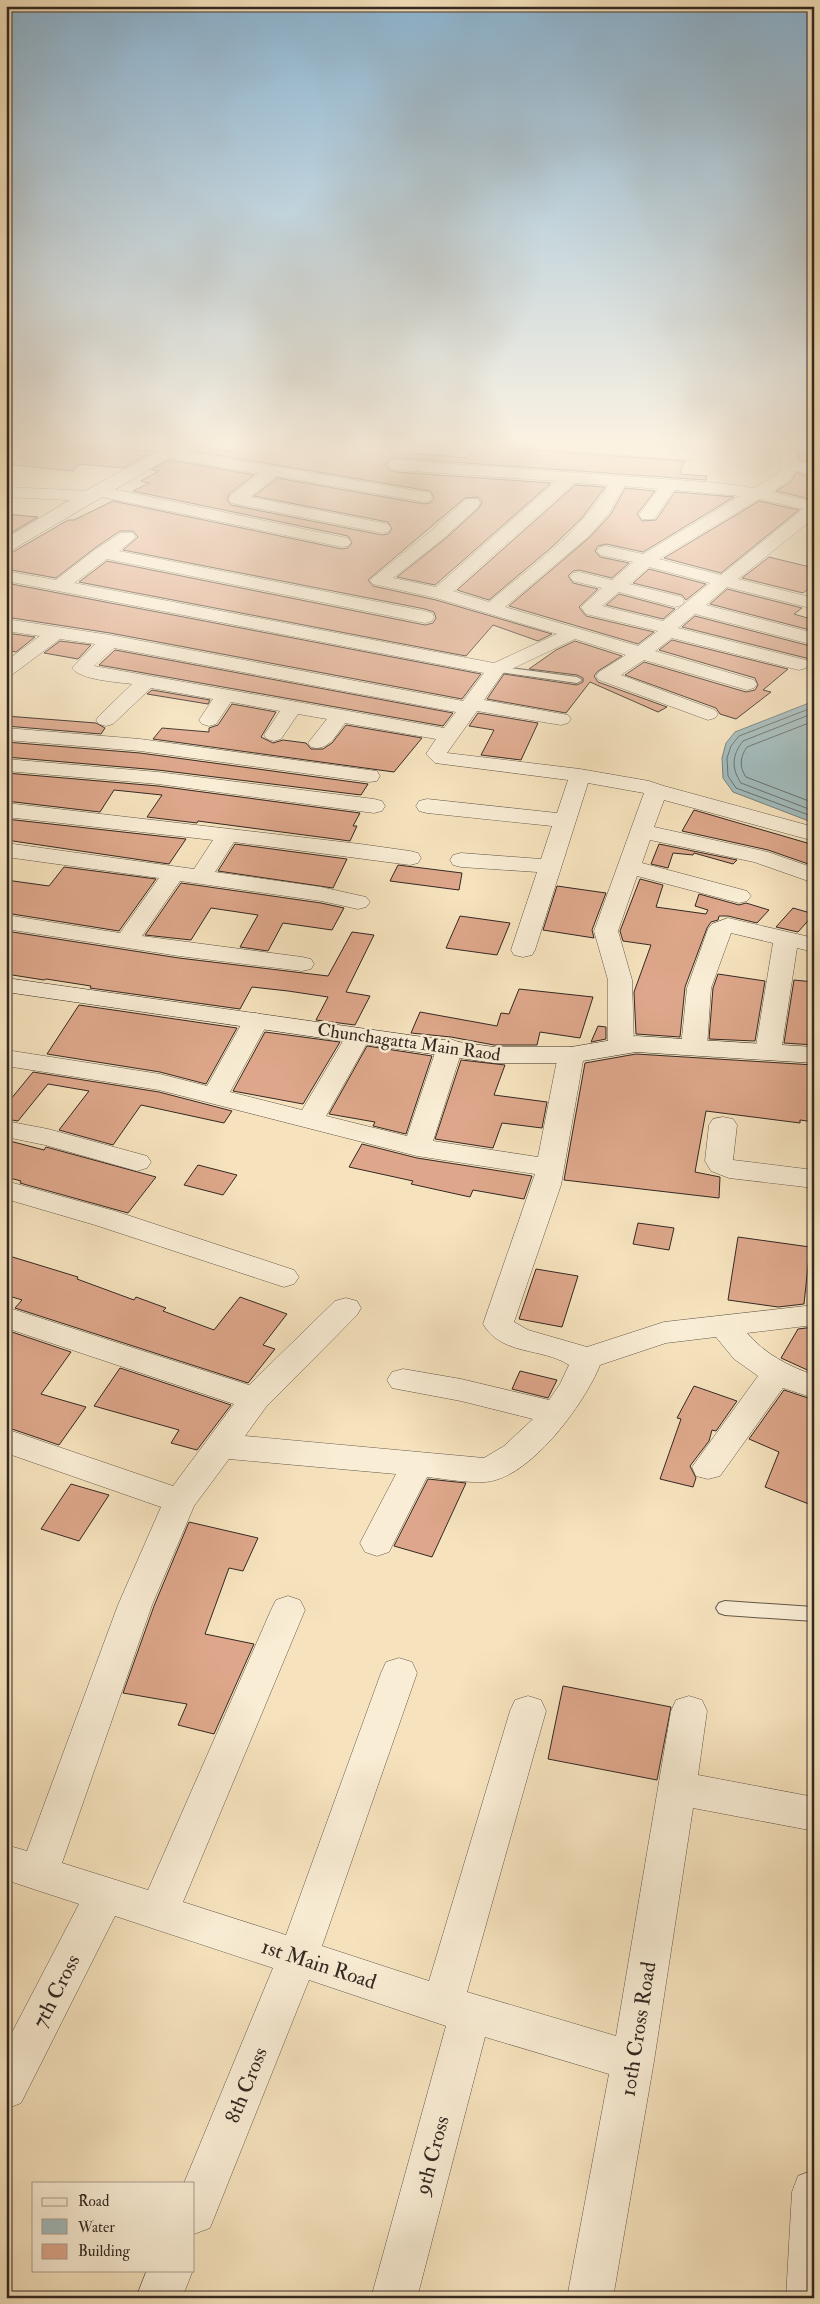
<svg xmlns="http://www.w3.org/2000/svg" width="820" height="2304" viewBox="0 0 820 2304" font-family="'IM FELL Double Pica',serif">
  <rect width="100%" height="100%" fill="#f6e3be"/>
  <filter id="stains"><feTurbulence type="fractalNoise" baseFrequency=".004" numOctaves="4"/><feColorMatrix values="0 0 0 0 .2 0 0 0 0 .09 0 0 0 0 .02 0 0 0 .5 -.17"/></filter>
  <radialGradient id="worn" r=".72"><stop offset=".6" stop-color="#630" stop-opacity="0"/><stop offset="1" stop-color="#630" stop-opacity=".3"/></radialGradient>
  <path fill="#a2bbbc" stroke="#76807e" d="M814,701v122l-81,-31 -10,-14 -1,-20 4,-15 9,-11z"/>
  <g fill="none" stroke-linecap="round" stroke-linejoin="round">
    <path stroke="#6a726f" stroke-width="1" d="M814,707l-75,29 -8,10 -4,12 1,18 8,12 78,29
      M814,713l-71,28c-11,14 -12,27 -2,42l73,28
      M814,721l-67,26c-7,10 -8,20 -1,30l68,26"/>
  </g>
  <path fill="#dea78b" stroke="#332822" d="M32,442h67l10,7 45,2 -31,17 -44,-4 -6,7 -61,-6z
    M243,442h156l-9,9 78,7 7,-15 33,-1 10,7 166,12 -4,13 27,2 -1,4 -310,-22 -7,2 -3,6 3,4 7,2 155,11 -116,102 -38,-8 48,-38 34,-31 3,-6 -4,-5 -13,1 -97,82 5,6 63,14 116,34 -14,7 -45,-16 -27,31 -387,-74 28,-21 318,64 8,-2 3,-5 -2,-6 -9,-3 -302,-59 15,-13 -5,-6h-13l-25,17 -39,30 -50,-9v-16l7,-1 55,-32h6l39,-19 229,48 6,-1 4,-5 -4,-7 -215,-45 16,-8 -8,-2 18,-10 -8,-1 18,-10 85,15 -25,19 -2,6 4,5 151,30 6,-1 4,-5 -4,-7 -134,-26 23,-18 147,26 6,-1 4,-5 -4,-7 -242,-41 7,-5 38,7z
    M615,442h76l-2,6z
    M798,451l16,3v9l-15,-3z
    M796,473l18,4v23l-38,-9 15,-9z
    M575,485l30,2 -23,31 -30,29 -63,53 -32,-10z
    M625,488l30,3 -18,23 5,7 14,-1 19,-28 59,5 -91,55 -37,-8 -8,2 -3,5 5,6 29,6 -17,15 -33,-8 -6,1 -5,5 5,7 25,6 -19,18 7,9 68,16 -16,12 -129,-38 81,-69 21,-23z
    M759,501l40,9 -78,63 -57,-15z
    M6,514l32,3 -32,19z
    M769,557l45,11v17l-11,8 -61,-15z
    M649,569l57,15 -20,16 -4,-5 -49,-12z
    M6,583l475,91 -19,25 -352,-66 -104,-16z
    M727,589l75,19 -8,6 20,6v11l-104,-27z
    M619,594l56,15 -12,10 -57,-14z
    M695,616l119,31v17l-8,-6 -124,-31z
    M6,633l29,4 -19,15 -10,-2z
    M672,640l116,29 -25,21 8,2 -35,27 -16,-5 -4,-6 -91,-33 19,-13 102,30 9,-2 3,-5 -3,-7 -96,-28z
    M60,641l31,4 -13,14 -34,-6z
    M575,641l47,15 -24,15 -4,5 4,6 69,25 -9,5 -68,-30 -24,31 -79,-14 17,-25 73,11 6,-3v-4l-6,-3 -48,-6 27,-19z
    M115,650l338,63 -10,13 -344,-61z
    M152,690l58,10 -2,4 -61,-10z
    M232,704l44,8 -15,25 12,6 10,-3 23,3 5,6h12l9,-6 14,-18 76,13 -28,34 -241,-33 9,-11 47,4v-4l9,-3z
    M478,713l60,10 -17,37 -40,-5 13,-25 -25,-4z
    M6,716l90,7 9,5 -4,6 -95,-8z
    M6,742l134,11 228,31 -7,11 -203,-25 -152,-13z
    M6,773l152,13 202,27 -7,13h4l-7,15 -152,-20 -1,2 -50,-6 15,-22 -48,-5 -14,22 -94,-11z
    M694,810l120,35v21l-46,-16 -86,-19z
    M6,819l180,20 -17,25 -163,-24z
    M235,844l112,15 -14,29 -115,-17z
    M659,844l78,16 -4,4 -39,-11 -1,2 -20,-2 -5,15 -17,-4z
    M398,865l64,8 -3,17 -69,-9z
    M64,867l92,12 -37,52 -113,-18v-33l43,6z
    M640,879l23,6 -7,22 50,7 2,-4 -13,-4 4,-12 40,11 7,-2 23,7 -12,13 -29,-7h-9l-1,4 -7,2 -4,6 -22,59 -5,50 -44,-3 -2,-42 17,-47 -28,-4 -3,-10z
    M181,883l140,20 23,5 -12,22 -49,-7 -15,28 -28,-4 18,-32 -47,-7 -20,32 -46,-5z
    M557,886l49,7 -14,37 2,8 -51,-8z
    M793,908l21,6 -16,18 -22,-5z
    M460,916l50,7 -13,32 -51,-7z
    M6,931l173,27 149,18 24,-44 22,3 -28,57 24,4 -15,29 -39,-5 12,-23 -40,-6 -36,-4 -12,22 -150,-21 1,-2 -45,-7 -2,1 -38,-6z
    M718,974l47,7 -10,60 -46,-2 4,-51z
    M794,980l20,2v63l-30,-2z
    M519,989l74,8 -13,41 -40,-6 -3,13h-43l-43,-8 -40,-4 9,-21 77,14 4,-13 8,1z
    M79,1005l158,23 -31,56 -46,-12 -113,-18z
    M598,1026l8,1v12l-15,3z
    M265,1032l75,10 -37,62 -70,-13z
    M367,1046l65,10 -26,78 -33,-8 2,-4 -46,-8z
    M636,1054l178,11v57l-14,-2v3l-94,-12 -11,61 25,5 -1,21 -155,-18 21,-117z
    M461,1060l44,5 -11,30 53,7 -5,26 -40,-5 -9,25 -58,-9z
    M33,1072l126,20 73,19 -8,12 -83,-18 -28,40 -54,-15 30,-39 -41,-7 -30,37 -12,-2v-14z
    M6,1140l38,10 2,-3 110,30 -28,36 -108,-30 1,-2 -15,-4z
    M362,1144l55,14 115,18 -8,23 -51,-9 -3,7 -59,-13 2,-3 -64,-14z
    M198,1165l39,10 -14,20 -39,-10z
    M638,1223l36,5 -5,22 -36,-6z
    M738,1237l72,10 -6,57 -26,3 -50,-7z
    M6,1255l72,22 -1,2 57,21 2,-3 30,11 -3,3 51,19 26,-33 47,17 -24,31 12,4 -27,34 -233,-75 7,-8 -16,-5z
    M536,1269l42,7 -16,51 -43,-8z
    M814,1327v46l-33,-15 17,-29z
    M6,1330l65,22 -30,42 45,13 -27,38 -53,-18z
    M120,1368l111,37 -34,45 -26,-7 8,-13 -85,-24z
    M520,1371l37,9 -9,18 -36,-9z
    M694,1386l43,15 -21,30 -4,-1 -3,11 -19,25 6,12 -3,9 -33,-8 21,-60 -4,-1z
    M784,1390l30,10v106l-49,-19 14,-35 -30,-13z
    M428,1479l38,4 -34,74 -38,-11z
    M71,1484l38,11 -30,46 -38,-12z
    M189,1522l69,16 -15,33 -14,-3 -24,66 49,10 -40,90 -36,-9 9,-21 -64,-11 31,-87z
    M563,1686l108,21 -14,73 -109,-21z"/>
  <g fill="none" stroke-linecap="round" stroke-linejoin="round">
    <defs>
      <path id="lane" d="M496,666l81,11 5,3 -5,3 -84,-12 -2,-2z
        M725,1601l89,6v14l-89,-6 -6,-2 -3,-5 3,-5z"/>
      <path id="street" d="M101,442h86l3,4 -7,5 241,41 6,1 2,4 -2,4 -6,1 -148,-26 -26,21 138,27 3,4 -3,4 -6,1 -151,-30 -2,-4 2,-4 28,-21 -90,-16 -6,-2 -2,-3 2,-3 -54,-3z
        M510,442h76l104,8 6,2 2,3 -2,3 -6,2 -172,-13z
        M779,442h35v10l-18,-3 1,13 17,3v10l-19,-4 -5,9 -19,12 43,10v16l-76,61 76,19v11l-87,-22 -21,18 108,28v12l-119,-31 -17,14 128,32 3,4 -3,4 -7,2 -127,-32 -17,13 99,29 3,4 -3,4 -7,2 -103,-30 -23,15 94,35 3,4 -3,4 -7,2 -109,-40 -3,-4 3,-4 27,-17 -51,-16 -72,34 -19,27 84,15 3,4 -3,4 -7,2 -84,-14 -30,42 133,16 69,12 15,5 150,41v14l-150,-41 -10,27 114,25 46,16v15l-60,-21 -104,-22 -8,23 105,28 4,5 -4,5 -8,2 -102,-27 -19,55 14,49 2,66 -4,5 -9,3 -9,-3 -4,-5v-66l-14,-49 50,-138 -56,-10 -53,167 -3,5 -9,2 -9,-2 -3,-5 26,-78 -76,-5 -8,-2 -3,-5 3,-5 8,-2 80,6 11,-33 -125,-13 -8,-2 -3,-5 3,-5 8,-2 130,14 11,-33 -133,-17 -9,-9 10,-15 -91,-16c-9,12 -17,29 -34,24l-3,-4 19,-24 -29,-5 -17,25 -7,2 -7,-2 -3,-4 16,-24 -49,-9 -15,22 -7,2 -7,-2 -3,-4 14,-21 -62,-11 -38,36 -7,2 -7,-2 -3,-4 3,-4 33,-32c-15,-2 -52,-4 -60,-16l23,-24 -35,-5 -47,35 -7,2v-15l34,-25 -34,-5v-12l104,16 353,66 21,-28 -478,-92v-10l50,9 40,-31 25,-16h12l3,4 -17,14 306,60 7,2 2,4 -2,4 -7,2 -318,-64 -33,24 420,80 63,-29 -121,-36 -63,-14 -3,-4 62,-50 34,-31h12l2,4 -2,4 -34,31 -51,40 43,9 120,-106 -160,-11 -6,-2 -2,-3 2,-3 6,-2 324,23 34,5 23,-14 4,-7zM574,483l34,2c-28,49 -77,81 -119,117l-36,-11zM624,486l34,3 -19,26 3,4h12l20,-29 66,6 -97,58 -37,-8 -6,1 -3,4 3,4 33,7 -21,18 -33,-8 -6,1 -3,4 3,4 29,7 -21,19 5,7 72,17 -20,15 -133,-39 84,-71 20,-23zM759,499l44,10 -82,66 -62,-16zM649,567l61,16 -47,38 -61,-15 17,-14 56,15 7,-2 2,-4 -2,-4 -53,-13zM114,648l342,64 -12,16 -350,-62z
        M99,486l243,51 6,1 3,4 -3,4 -6,1 -245,-51 -2,4 -6,1 -83,-4v-10l85,4 2,-4z
        M6,728l134,11 229,31 8,1 3,5 -3,5 -8,1 -229,-31 -134,-11z
        M6,759l152,13 216,27 8,2 3,5 -3,5 -8,2 -216,-29 -152,-13z
        M6,803l354,41 50,7 8,2 3,5 -3,5 -8,2 -176,-23 -19,30 106,15 45,10 4,5 -4,5 -8,2 -37,-8 -141,-20 -38,55 160,21 9,2 3,5 -3,5 -9,2 -123,-15 -173,-27v-14l114,18 39,-55 -153,-21v-14l188,26 19,-29 -207,-23z
        M728,918l86,20v14l-17,-4 -16,104 -4,5 -9,3 -9,-3 -4,-5 18,-109 -42,-10 -20,55 -4,59 -4,5 -9,3 -9,-3 -4,-5 6,-59 21,-59 4,-5z
        M256,1013l9,3 4,5 -39,71 72,18 47,-79 9,-3 9,3 4,5 -45,80 81,20 30,-89 4,-5 9,-3 9,3 4,5 -30,94 105,16 20,-102 4,-5 9,-3 9,3 4,5 -23,130 -47,137 14,8 59,17 77,-25 150,-17v20l-67,8c18,21 41,33 67,42v23l-31,-10 -63,88 -12,3 -12,-3 -4,-9 66,-91 -24,-17 -18,-22 -50,6 -66,22c-15,38 -70,114 -115,117 -18,1 -39,-3 -58,-5l-38,75 -12,4 -12,-4 -5,-9 36,-69 -167,-15 -35,47 -42,99 -90,258 86,27 123,-280 5,-10 12,-4 12,4 5,10 -122,292 103,33 95,-262 5,-11 13,-4 13,4 5,11 -95,273 107,35 81,-270 5,-11 13,-4 13,4 5,11 -79,281 149,44 55,-325 5,-11 13,-4 13,4 5,11 -9,64 116,22v34l-121,-23 -39,253 -41,237h-46l42,-224 -124,-37 -68,261h-46l75,-272 -137,-46 -99,248 -16,6v-51h-10l89,-215 -158,-52 -94,187 -15,6v-65l73,-140 -73,-24v-35l21,6 91,-246 43,-98 -155,-54v-24l167,57 61,-82 -228,-76v-21l243,78 86,-84 11,-3 11,3 4,7 -4,7 -91,92 -21,29 239,22 20,-12 29,-27 -72,-18 -69,-13 -5,-8 5,-8 11,-3 58,10 88,21 11,-16 9,-19c-28,-18 -67,-9 -86,-41l52,-150 -118,-18 -258,-66 -153,-24v-16l154,24 47,12 36,-65 4,-5z
        M723,1117l10,2 4,6 -4,35 81,10v18l-85,-10 -18,-7 -6,-10 4,-36 4,-6z
        M6,1121l42,8 99,27 4,6 -4,6 -10,3 -92,-26 -39,-8z
        M6,1181l109,30 179,59 5,7 -5,7 -10,3 -189,-62 -89,-26z
        M814,2170v128h-28l6,-106 6,-16z
        M147,2270h46l-11,28h-46z"/>
      <path id="secondary" d="M175,442h21l-184,108 -6,1v-13l77,-46z
        M6,978l488,69h77l65,-11 178,11v16l-178,-11 -65,11h-77l-488,-71z"/>
    </defs>
    <use href="#lane" stroke="#645749" stroke-width="2"/>
    <use href="#street" stroke="#645749" stroke-width="1"/>
    <use href="#secondary" stroke="#332822" stroke-width="1"/>
    <use href="#lane" fill="#f9edd5" fill-rule="evenodd"/>
    <use href="#street" fill="#f9edd5" fill-rule="evenodd"/>
    <use href="#secondary" fill="#f9edd5" fill-rule="evenodd"/>
  </g>
  <linearGradient id="sky" x2="0" y2="1"><stop stop-color="#8cb7d6"/><stop offset="0.58" stop-color="#fbf2e2"/><stop offset="1" stop-color="#fbf2e2" stop-opacity="0"/></linearGradient>
  <rect width="820" height="765" fill="url(#sky)"/>
  <g text-anchor="middle" stroke-width="5" stroke-linejoin="round" paint-order="stroke">
    <g font-size="18" fill="#332822" stroke="#f9edd5">
      <text transform="translate(409 1042) rotate(8)" y="6">Chunchagatta Main Raod</text>
    </g>
    <g font-size="21" fill="#332822" stroke="#f9edd5">
      <text transform="translate(319 1964) rotate(18)" y="7">1st Main Road</text>
      <text transform="translate(56 1991) rotate(-63)" y="7">7th Cross</text>
      <text transform="translate(638 2029) rotate(-81)" y="7">10th Cross Road</text>
      <text transform="translate(246 2085) rotate(-68)" y="7">8th Cross</text>
      <text transform="translate(432 2155) rotate(-75)" y="7">9th Cross</text>
    </g>
  </g>
  <rect width="820" height="2304" fill="none" stroke="#f6e3be" stroke-width="25"/>
  <rect x="8" y="8" width="805" height="2289" fill="none" stroke="#332822" stroke-width="2.5"/>
  <rect x="12" y="12" width="795" height="2279" fill="none" stroke="#332822"/>
  <rect x="32" y="2182" width="162" height="90" fill="#f9edd5" stroke="#aa9e8d"/>
  <rect x="42" y="2198" width="25" height="8" fill="#f9edd5" stroke="#aa9e8d"/>
  <text x="78" y="2206" font-size="15" fill="#332822">Road</text>
  <rect x="42" y="2219" width="25" height="15" fill="#a2bbbc" stroke="#aa9e8d"/>
  <text x="78" y="2232" font-size="15" fill="#332822">Water</text>
  <rect x="42" y="2244" width="25" height="15" fill="#dea78b" stroke="#aa9e8d"/>
  <text x="78" y="2256" font-size="15" fill="#332822">Building</text>
  <rect width="100%" height="100%" filter="url(#stains)"/>
  <rect width="100%" height="100%" fill="url(#worn)"/>
</svg>
